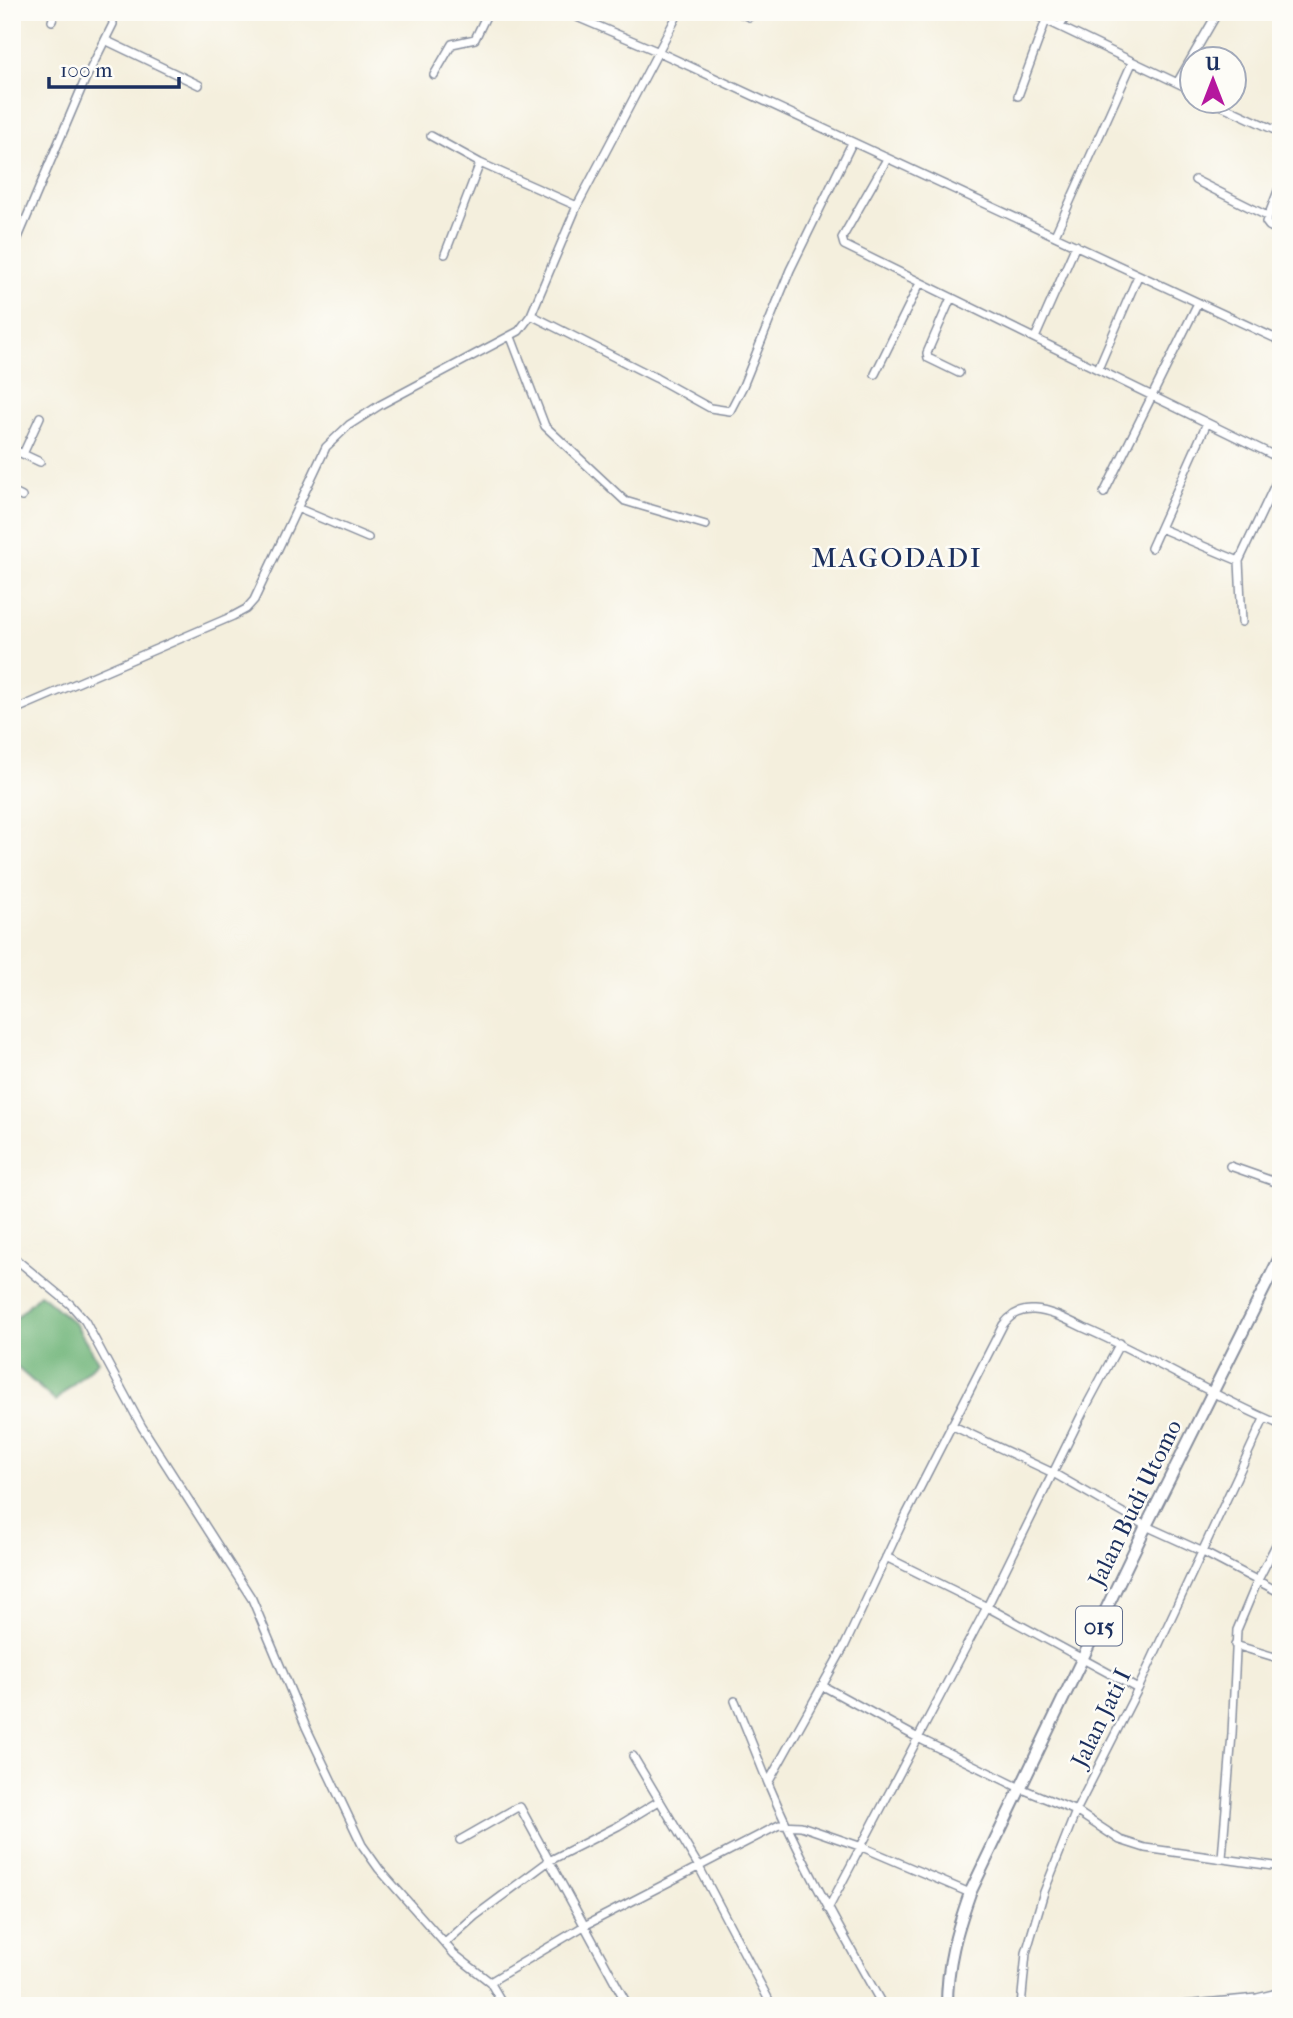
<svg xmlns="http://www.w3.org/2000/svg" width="1293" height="2018" viewBox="0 0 1293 2018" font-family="'IM FELL French Canon',serif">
  <rect width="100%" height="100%" fill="#fdfcf7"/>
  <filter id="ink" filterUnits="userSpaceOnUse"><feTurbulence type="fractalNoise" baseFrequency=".0143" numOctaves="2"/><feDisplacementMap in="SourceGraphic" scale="14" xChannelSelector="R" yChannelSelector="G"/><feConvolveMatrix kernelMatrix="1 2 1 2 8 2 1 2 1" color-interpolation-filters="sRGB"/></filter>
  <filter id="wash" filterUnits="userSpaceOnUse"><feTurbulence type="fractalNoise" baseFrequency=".00686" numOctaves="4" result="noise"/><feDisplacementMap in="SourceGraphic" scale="28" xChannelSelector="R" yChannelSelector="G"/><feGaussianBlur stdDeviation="1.57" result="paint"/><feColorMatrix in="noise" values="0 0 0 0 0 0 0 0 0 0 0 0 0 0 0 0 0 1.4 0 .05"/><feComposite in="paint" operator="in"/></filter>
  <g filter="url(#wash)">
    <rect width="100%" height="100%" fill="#f4efdd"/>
    <path fill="#72b67b" stroke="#46726c" stroke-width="2" d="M40,1294l36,31 22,36 -43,40 -43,-38v-41z"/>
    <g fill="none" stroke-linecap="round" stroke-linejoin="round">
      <path stroke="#51afd0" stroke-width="2.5" d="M1272,2006l9,-1"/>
    </g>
  </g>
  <g filter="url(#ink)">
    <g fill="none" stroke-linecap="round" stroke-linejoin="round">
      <defs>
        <path id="street" d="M565,12l94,40 622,289
          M737,12l12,5
          M1029,12l163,78
          M52,21l3,-9
          M1060,26l9,-14
          M105,40l94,45
          M434,75l18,-31 23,-5 13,-27
          M1177,83l41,-71
          M1018,96l28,-76
          M1214,102l67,31
          M431,136l49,27 97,43
          M887,159l-45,79 2,7c145,72 291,143 437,214
          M1195,180l72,36
          M1281,183l-15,39 3,4 12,6
          M1055,235l77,-172
          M12,252l73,-172 28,-56 -1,-12
          M445,254l35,-91
          M951,298l-24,55 1,5 31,15
          M531,315l125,63 54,30 20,3 13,-25 47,-116 62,-127
          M511,337l34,89 80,75 81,24
          M1035,338l41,-93
          M1098,369l40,-93
          M875,374l45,-91
          M12,449l28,13
          M23,454l17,-37
          M12,492l10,5
          M1104,493l94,-190
          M297,508l71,30
          M1160,528l79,33
          M1151,548l56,-125
          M1242,622l-3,-61 42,-89
          M12,711l221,-95 13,-7 8,-9 72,-153 23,-22 31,-20 139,-74 12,-16 46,-109 102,-194
          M1230,1166l51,18
          M12,1256l58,48 15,17 57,106 110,172 54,128 56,118 17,24 75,85 36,28 94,-56 195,-101 22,1 61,21 108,46
          M951,1425l102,48 93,53 55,25 80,42
          M886,1557l101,50 151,82
          M1235,1645l46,14
          M823,1686l95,52 102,50 56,23 44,29 25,8 136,19
          M735,1701l33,82
          M633,1756l65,109 74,141
          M460,1840l56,-32 4,-1 108,199
          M1222,1858l10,-124 5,-104 21,-50 23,-45
          M828,1909l159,-302 96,-195 37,-69
          M445,1943l30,-27 74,-55 69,-35 41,-25
          M490,1982l14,24
          M883,2006c-41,-73 -83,-146 -115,-223l77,-138 59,-126 99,-194c8,-11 17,-16 31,-15 18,1 35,11 50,18 68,29 129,69 197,97
          M1021,2006l5,-53 18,-61 32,-81 62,-122 126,-270
          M1172,2006l85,-8 24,-6"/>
        <path id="primary" d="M947,2006c0,-43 9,-73 23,-113l176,-367 135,-271"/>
      </defs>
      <use href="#street" stroke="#888f9e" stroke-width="10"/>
      <use href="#primary" stroke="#888f9e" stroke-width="14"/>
      <use href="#street" stroke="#fff" stroke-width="7"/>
      <use href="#primary" stroke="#fff" stroke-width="10"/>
    </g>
  </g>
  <g text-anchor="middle" stroke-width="5" stroke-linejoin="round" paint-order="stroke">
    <rect fill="#fdfcf7" stroke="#5f6c8c" stroke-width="2" x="1076" y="1606.5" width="46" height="39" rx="5"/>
    <g font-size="23" font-weight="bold" fill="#1b2f5e">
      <text x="1099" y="1634">015</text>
    </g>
    <g font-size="24" fill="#1b2f5e" stroke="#fdfcf7">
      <text transform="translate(1135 1503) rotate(-64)" y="8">Jalan Budi Utomo</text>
      <text transform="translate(1101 1718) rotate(-64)" y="8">Jalan Jati I</text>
    </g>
    <g font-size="28" letter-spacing="2" fill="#1b2f5e" stroke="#fdfcf7">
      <text x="897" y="567">MAGODADI</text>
    </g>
  </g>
  <rect width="1293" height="2018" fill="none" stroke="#fdfcf7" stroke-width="42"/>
  <g transform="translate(1213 80)"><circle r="33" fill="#fdfcf7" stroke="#a3aaba" stroke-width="2"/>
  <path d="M0-5L12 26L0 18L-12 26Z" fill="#b5179e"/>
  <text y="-10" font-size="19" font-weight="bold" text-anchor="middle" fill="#1b2f5e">U</text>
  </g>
  <path d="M49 77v10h130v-10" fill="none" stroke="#1b2f5e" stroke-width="3.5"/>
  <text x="60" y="77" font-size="21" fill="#1b2f5e" stroke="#fdfcf7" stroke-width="5" paint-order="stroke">100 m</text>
</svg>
